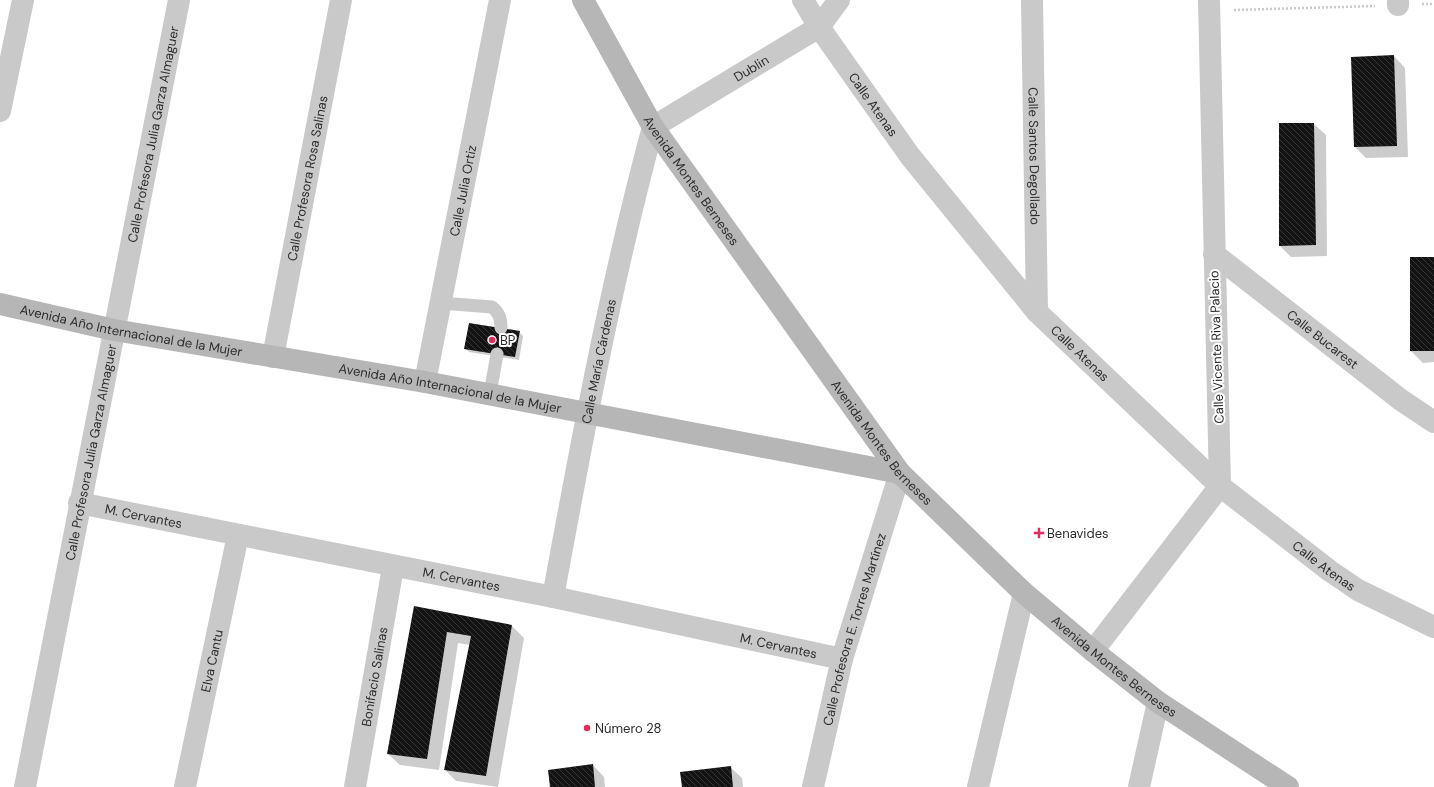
<svg xmlns="http://www.w3.org/2000/svg" width="1434" height="787" viewBox="0 0 1434 787" font-family="'DM Sans',sans-serif">
  <defs>
    <pattern id="building-back-hatch" width="6" height="6" patternUnits="userSpaceOnUse"><rect width="6" height="6" fill="#131313"/><path d="M-1 5l2 2M0 0l6 6M5-1l2 2" fill="none" stroke="#363636"/></pattern>
  </defs>
  <rect width="100%" height="100%" fill="#fff"/>
  <path fill="#0003" d="M1394,56l11,12 3,89 -42,1 -11,-11z
    M1280,124h34l12,11 1,121 -36,1 -11,-11z
    M1411,258h23v104l-11,1 -12,-12z
    M519,332l4,4 -4,24 -50,-8 -4,-4z
    M415,608l97,18 12,12 -26,149 -42,-6 -11,-11 25,-125 -12,-2 -19,127 -39,-5 -12,-11z
    M593,765l11,12 1,10h-54z
    M730,767l12,11 1,9h-60z"/>
  <path fill="url(#building-back-hatch)" d="M1394,55l3,91 -43,1 -3,-90z
    M1279,123h35l2,122 -37,1z
    M1410,257h24v94h-24z
    M469,323l51,8 -5,26 -51,-8z
    M414,606l98,19 -26,151 -42,-6 27,-134 -24,-4 -20,127 -40,-5z
    M593,764l2,23h-45l-2,-17z
    M731,766l2,21h-51l-2,-15z"/>
  <g fill="none" stroke-linecap="round" stroke-linejoin="round">
    <path stroke="#c9c9c9" stroke-width="2.5" stroke-dasharray="2 2" stroke-linecap="butt" d="M1422,4h12
      M1234,10l141,-4"/>
    <path stroke="#c9c9c9" stroke-width="13" d="M441,303l51,4c7,6 9,11 9,21
      M490,394l7,-40"/>
    <g stroke="#c9c9c9" stroke-width="22">
      <path id="s1" d="M803,0l16,27 91,129 127,156 183,174 110,85 28,19 76,37"/>
      <path id="s2" d="M1032,0l5,312"/>
      <path d="M1398,0v5"/>
      <path d="M0,111l23,-111"/>
      <path id="s3" d="M1214,254l187,146 33,22"/>
      <path id="s4" d="M273,357l68,-357"/>
      <path id="s5" d="M425,382l75,-382"/>
      <path id="s6" d="M79,503l474,94 289,62"/>
      <path id="s7" d="M553,597c29,-158 58,-315 100,-470l166,-100 20,-27"/>
      <path d="M1093,651l127,-165 -11,-486"/>
      <path id="s8" d="M25,787l154,-787"/>
      <path id="s9" d="M185,787l53,-252"/>
      <path id="s10" d="M355,787l38,-220"/>
      <path id="s11" d="M813,787l29,-128 58,-186"/>
      <path d="M978,787l46,-194"/>
      <path d="M1139,787l19,-85"/>
    </g>
    <g stroke="#b6b6b6" stroke-width="22">
      <path id="s12" d="M583,0l70,127 247,346 124,120 69,58 65,51 130,85"/>
      <path id="s13" d="M0,304l114,26 311,52 475,91"/>
    </g>
  </g>
  <g fill="#e42d5d" stroke="#fff" stroke-width="1.5">
    <circle cx="492" cy="340" r="4"/>
    <path d="M1037 527h4v4h4v4h-4v4h-4v-4h-4v-4h4z"/>
    <circle cx="587" cy="728" r="4"/>
  </g>
  <g text-anchor="middle" stroke-width="4" stroke-linejoin="round" paint-order="stroke">
    <g font-size="13" fill="#2c2c2c" stroke="#fff">
      <text dy="5" stroke="none"><textPath href="#s7" startOffset="595">Dublin</textPath></text>
      <text dy="5" stroke="none"><textPath href="#s1" startOffset="126">Calle Atenas</textPath></text>
      <text dy="5" stroke="none"><textPath href="#s8" startOffset="665">Calle Profesora Julia Garza Almaguer</textPath></text>
      <text dy="5" stroke="none"><textPath href="#s2" startOffset="156">Calle Santos Degollado</textPath></text>
      <text dy="5" stroke="none"><textPath href="#s4" startOffset="182">Calle Profesora Rosa Salinas</textPath></text>
      <text dy="5" stroke="none"><textPath href="#s12" startOffset="211">Avenida Montes Berneses</textPath></text>
      <text dy="5" stroke="none"><textPath href="#s5" startOffset="195">Calle Julia Ortiz</textPath></text>
      <text dy="5" stroke="none"><textPath href="#s13" startOffset="134">Avenida Año Internacional de la Mujer</textPath></text>
      <text dy="5" stroke="none"><textPath href="#s3" startOffset="138">Calle Bucarest</textPath></text>
      <text transform="translate(1216 347) rotate(-92)" y="5">Calle Vicente Riva Palacio</text>
      <text dy="5" stroke="none"><textPath href="#s1" startOffset="450">Calle Atenas</textPath></text>
      <text dy="5" stroke="none"><textPath href="#s7" startOffset="240">Calle María Cárdenas</textPath></text>
      <text dy="5" stroke="none"><textPath href="#s13" startOffset="458">Avenida Año Internacional de la Mujer</textPath></text>
      <text dy="5" stroke="none"><textPath href="#s12" startOffset="535">Avenida Montes Berneses</textPath></text>
      <text dy="5" stroke="none"><textPath href="#s8" startOffset="341">Calle Profesora Julia Garza Almaguer</textPath></text>
      <text dy="5" stroke="none"><textPath href="#s6" startOffset="66">M. Cervantes</textPath></text>
      <text dy="5" stroke="none"><textPath href="#s1" startOffset="774">Calle Atenas</textPath></text>
      <text dy="5" stroke="none"><textPath href="#s6" startOffset="390">M. Cervantes</textPath></text>
      <text dy="5" stroke="none"><textPath href="#s11" startOffset="163">Calle Profesora E. Torres Martínez</textPath></text>
      <text dy="5" stroke="none"><textPath href="#s6" startOffset="714">M. Cervantes</textPath></text>
      <text dy="5" stroke="none"><textPath href="#s9" startOffset="129">Elva Cantu</textPath></text>
      <text dy="5" stroke="none"><textPath href="#s12" startOffset="859">Avenida Montes Berneses</textPath></text>
      <text dy="5" stroke="none"><textPath href="#s10" startOffset="112">Bonifacio Salinas</textPath></text>
    </g>
    <g font-size="13" fill="#2c2c2c" stroke="#fff" text-anchor="start">
      <text x="500" y="345">BP</text>
      <text x="1047" y="538">Benavides</text>
      <text x="595" y="733">Número 28</text>
    </g>
  </g>
</svg>
